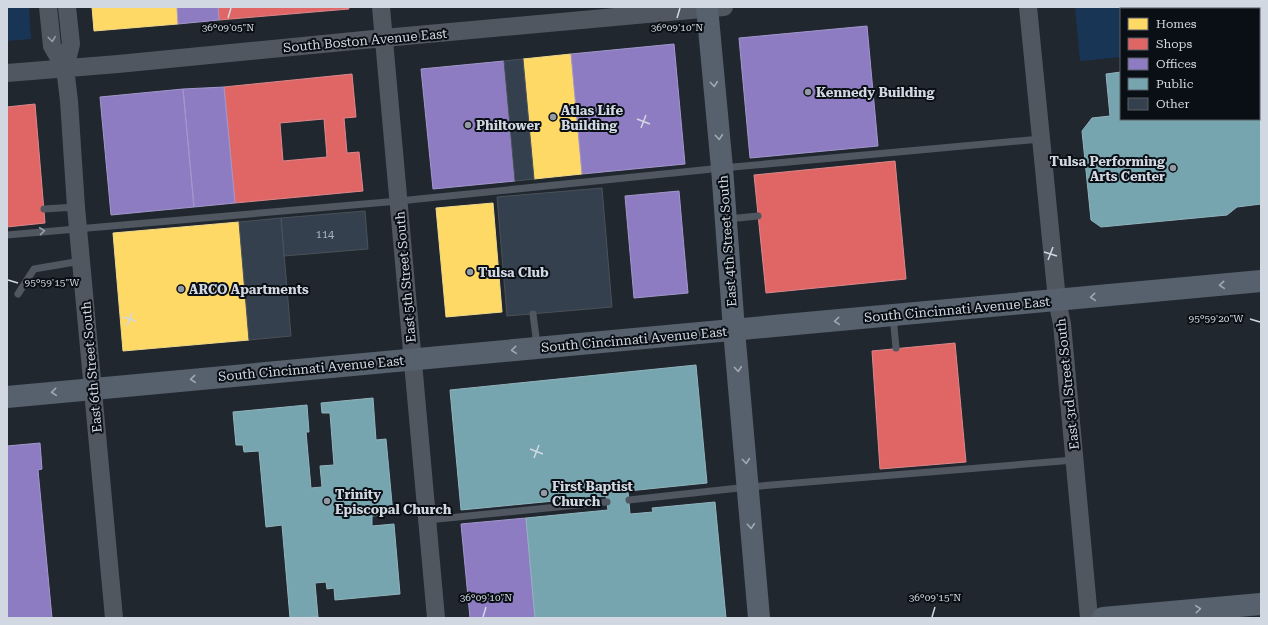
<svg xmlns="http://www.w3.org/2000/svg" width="1268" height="625" viewBox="0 0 1268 625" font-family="'Roboto Serif',serif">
  <rect width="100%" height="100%" fill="#21272f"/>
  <path fill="#193556" d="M7,7h22l2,32 -24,2z
    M1075,7h186v37h-2v-35h-138v48l-41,4z"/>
  <path fill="#ffd966" stroke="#f1d98b" d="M92,7h85l1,17 -84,7z
    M571,54l11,120 -48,5 -11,-120z
    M493,203l9,109 -56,5 -10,-109z
    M239,222l10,118 -126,11 -10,-118z"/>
  <path fill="#e06666" stroke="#dc888b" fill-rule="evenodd" d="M218,7h130l1,2 -130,11z
    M352,74l4,43 -12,1 3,35 12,-1 4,39 -128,12 -11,-116zM324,119l3,38 -44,4 -3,-38z
    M35,104l10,119 -38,4v-120z
    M895,161l11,118 -140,14 -12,-118z
    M955,343l11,119 -86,7 -8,-118z"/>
  <path fill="#8e7cc3" stroke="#a298cc" d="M177,7h41l1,13 -41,4z
    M867,26l11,120 -128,12 -11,-120z
    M674,44l11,120 -103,10 -11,-120z
    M504,61l11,120 -82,8 -12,-120z
    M224,87l11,116 -41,4 -11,-118z
    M183,89l11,118 -83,8 -11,-118z
    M679,191l9,102 -54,5 -9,-102z
    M40,443l2,26 -4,1 14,148h-45v-172z
    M526,518l9,100h-65l-9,-94z"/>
  <path fill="#76a5af" stroke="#91b4be" d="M1261,43v161l-24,3 -10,8 -126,12 -10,-7 -9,-89 10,-13 18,-2 -4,-42 15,-2v47h138v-75z
    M696,365l11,118 -79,8 2,23 23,-2 -1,-4 63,-6 11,116h-191l-9,-100 82,-8 -2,-14 -145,14 -11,-120z
    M373,398l3,42 10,-1 7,75 -21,2v10l22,-2 6,70 -65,6 -1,-12 -7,1 -1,-7 -11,1 3,34 -28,1 -8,-93 -16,2 -7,-76 -15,1 -1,-7h-7l-3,-33 74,-7 2,27h-3l5,56 11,-1 -2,-21 14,-1 -4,-52h-8l-1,-10z"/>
  <path fill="#34404e" stroke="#4b5158" d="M523,59l11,120 -19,2 -11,-120z
    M602,188l10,119 -105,9 -10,-119z
    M365,211l3,38 -84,7 -3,-38z
    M281,218l10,118 -42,4 -10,-118z"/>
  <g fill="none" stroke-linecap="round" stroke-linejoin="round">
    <path stroke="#505760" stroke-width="7" d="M44,209l32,-2
      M728,219l30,-3
      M7,235l392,-34 323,-33 319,-29
      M18,294l16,-25 47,-8
      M533,314l4,31
      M893,316l3,32
      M629,500l119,-13 326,-27
      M428,520l179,-18"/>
    <path stroke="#505760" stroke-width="18" d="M48,7l4,39 13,22
      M67,7l4,37 -6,24 4,33 7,106 38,411
      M381,7l55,611
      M1028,7l29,293 5,24 27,294
      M7,73l111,-9 266,-26 340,-31"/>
    <path stroke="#57616d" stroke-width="22" d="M707,7l15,161 12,162 25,288
      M7,397l1254,-116
      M1103,618l158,-14"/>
  </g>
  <defs><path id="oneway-chevron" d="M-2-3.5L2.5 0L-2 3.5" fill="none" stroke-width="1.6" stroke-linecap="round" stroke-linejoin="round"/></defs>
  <g stroke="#979ea8">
    <use href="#oneway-chevron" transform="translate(52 39) rotate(83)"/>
    <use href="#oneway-chevron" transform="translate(42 231) rotate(-6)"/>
  </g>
  <g stroke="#a0a8b3">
    <use href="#oneway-chevron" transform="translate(714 84) rotate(85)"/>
    <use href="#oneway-chevron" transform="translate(719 137) rotate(85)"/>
    <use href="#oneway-chevron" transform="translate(1222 285) rotate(175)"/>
    <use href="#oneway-chevron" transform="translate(1093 297) rotate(175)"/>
    <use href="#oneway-chevron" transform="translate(837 321) rotate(175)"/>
    <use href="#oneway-chevron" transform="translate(514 350) rotate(175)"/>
    <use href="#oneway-chevron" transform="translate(738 369) rotate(85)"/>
    <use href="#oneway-chevron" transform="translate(193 379) rotate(175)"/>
    <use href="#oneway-chevron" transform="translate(54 392) rotate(175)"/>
    <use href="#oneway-chevron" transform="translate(746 461) rotate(85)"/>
    <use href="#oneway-chevron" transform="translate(751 526) rotate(85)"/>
    <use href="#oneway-chevron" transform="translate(1198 609) rotate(-5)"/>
  </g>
  <path fill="none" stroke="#d1d8e2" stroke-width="1.5" d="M228,18l3,-10M677,18l3,-10M637,119l13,5M641,128l5,-13M1044,252l13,4M1048,260l5,-13M8,280l10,3M123,317l13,4M1250,319l10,3M127,326l5,-13M530,449l13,5M534,458l5,-13M483,617l3,-10M932,617l3,-10"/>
  <g fill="#939aa3" stroke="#0a0f15" stroke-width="1.5">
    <circle cx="808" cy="92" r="4"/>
    <circle cx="553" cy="117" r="4"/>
    <circle cx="468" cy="125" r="4"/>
    <circle cx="1173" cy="168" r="4"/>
    <circle cx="470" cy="272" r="4"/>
    <circle cx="181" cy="289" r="4"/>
    <circle cx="544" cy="493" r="4"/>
    <circle cx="327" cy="501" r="4"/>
  </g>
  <g text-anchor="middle" stroke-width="4" stroke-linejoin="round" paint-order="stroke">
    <g font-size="11" fill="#aab2bd">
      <text x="325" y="238">114</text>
    </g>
    <g font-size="13" fill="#d1d8e2" stroke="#0a0f15">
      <text transform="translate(365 40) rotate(-5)" y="5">South Boston Avenue East</text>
      <text transform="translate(727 241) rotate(-94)" y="5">East 4th Street South</text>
      <text transform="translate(405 277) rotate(-95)" y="5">East 5th Street South</text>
      <text transform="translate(957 309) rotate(-5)" y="5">South Cincinnati Avenue East</text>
      <text transform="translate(634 339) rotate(-5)" y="5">South Cincinnati Avenue East</text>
      <text transform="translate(91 367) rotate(-95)" y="5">East 6th Street South</text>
      <text transform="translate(311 368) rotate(-5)" y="5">South Cincinnati Avenue East</text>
      <text transform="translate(1067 384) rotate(-96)" y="5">East 3rd Street South</text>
    </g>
    <g font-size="13" font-weight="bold" fill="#d1d8e2" stroke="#0a0f15" text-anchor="start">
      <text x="816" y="97">Kennedy Building</text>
      <text x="561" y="115">Atlas Life<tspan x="561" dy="15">Building</tspan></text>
      <text x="476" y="130">Philtower</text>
      <text x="1165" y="166" text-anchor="end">Tulsa Performing<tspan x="1165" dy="15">Arts Center</tspan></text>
      <text x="478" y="277">Tulsa Club</text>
      <text x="189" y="294">ARCO Apartments</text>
      <text x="552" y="491">First Baptist<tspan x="552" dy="15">Church</tspan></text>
      <text x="335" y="499">Trinity<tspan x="335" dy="15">Episcopal Church</tspan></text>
    </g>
  </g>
  <g font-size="10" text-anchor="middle" fill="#d1d8e2" stroke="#0a0f15" stroke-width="4" stroke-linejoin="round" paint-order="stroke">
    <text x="228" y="31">36°09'05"N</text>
    <text x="677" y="31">36°09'10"N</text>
    <text x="52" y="286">95°59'15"W</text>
    <text x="1216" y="322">95°59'20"W</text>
    <text x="486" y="601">36°09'10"N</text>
    <text x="935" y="601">36°09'15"N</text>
  </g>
  <rect width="1268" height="625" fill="none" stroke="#d1d8e2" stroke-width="16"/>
  <rect x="1120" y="8" width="140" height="112" fill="#0a0f15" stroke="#5a5f67"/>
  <rect x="1128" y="18" width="20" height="12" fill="#ffd966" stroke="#5a5f67"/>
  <text x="1156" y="28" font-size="12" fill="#d1d8e2">Homes</text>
  <rect x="1128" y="38" width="20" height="12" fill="#e06666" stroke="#5a5f67"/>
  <text x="1156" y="48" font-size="12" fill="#d1d8e2">Shops</text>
  <rect x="1128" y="58" width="20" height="12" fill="#8e7cc3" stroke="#5a5f67"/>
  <text x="1156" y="68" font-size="12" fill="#d1d8e2">Offices</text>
  <rect x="1128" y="78" width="20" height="12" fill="#76a5af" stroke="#5a5f67"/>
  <text x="1156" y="88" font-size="12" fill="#d1d8e2">Public</text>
  <rect x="1128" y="98" width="20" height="12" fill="#34404e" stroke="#5a5f67"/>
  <text x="1156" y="108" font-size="12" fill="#d1d8e2">Other</text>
</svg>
